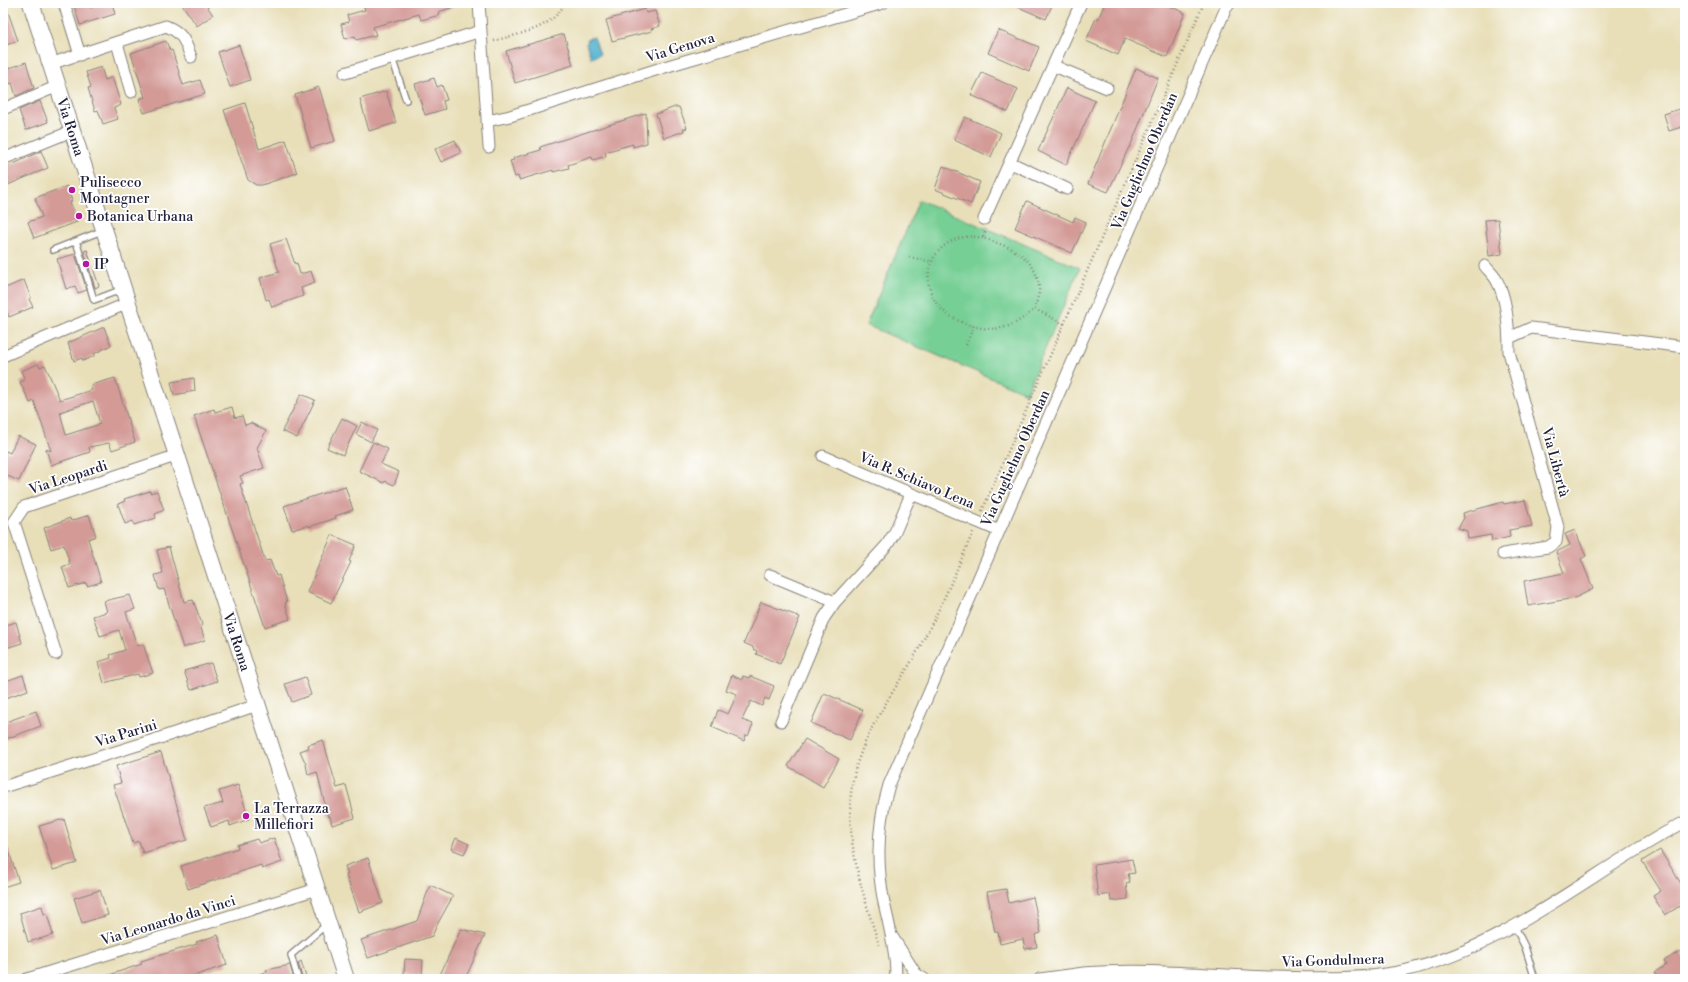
<svg xmlns="http://www.w3.org/2000/svg" width="1688" height="982" viewBox="0 0 1688 982" font-family="'Libre Bodoni',serif">
  <rect width="100%" height="100%" fill="#fff"/>
  <filter id="ink" filterUnits="userSpaceOnUse"><feTurbulence type="fractalNoise" baseFrequency=".025" numOctaves="2"/><feDisplacementMap in="SourceGraphic" scale="8" xChannelSelector="R" yChannelSelector="G"/><feConvolveMatrix kernelMatrix="1 2 1 2 8 2 1 2 1" color-interpolation-filters="sRGB"/></filter>
  <filter id="wash" filterUnits="userSpaceOnUse"><feTurbulence type="fractalNoise" baseFrequency=".012" numOctaves="4" result="noise"/><feDisplacementMap in="SourceGraphic" scale="16" xChannelSelector="R" yChannelSelector="G"/><feGaussianBlur stdDeviation="0.9" result="paint"/><feColorMatrix in="noise" values="0 0 0 0 0 0 0 0 0 0 0 0 0 0 0 0 0 1.4 0 .05"/><feComposite in="paint" operator="in"/></filter>
  <g filter="url(#wash)">
    <rect width="100%" height="100%" fill="#e8dfb9"/>
    <path fill="#76cf94" stroke="#4c7868" d="M919,200l161,68 -54,125 -160,-68z"/>
    <path fill="#4fb0ce" stroke="#386984" d="M594,37l6,17 -9,4 -5,-15 2,-1 -1,-3z"/>
    <g id="blocks">
      <path fill="#d39a96" fill-rule="evenodd" d="M3,3h2l13,38 -15,5z
        M73,3h15l2,5 14,-5h8l3,11 -35,11z
        M181,3h24l8,12 -16,11z
        M363,3h94v3l-19,6 2,3 -19,5 -2,-6 -46,13 3,8 -20,5 -1,-4 -10,3 -4,-15 8,-2 -2,-7 18,-5z
        M1009,3h44l-7,16z
        M1105,3h58l22,10 -18,44 -42,-18 -7,16 -32,-14 10,-23 2,1z
        M645,9l1,4 9,-2 5,15 -9,3 1,2 -40,10 -6,-21z
        M998,30l41,17 -10,24 -41,-18z
        M564,34l9,31 -58,18 -9,-32z
        M166,41l4,10 2,-1 11,35 17,-5 5,14 -61,19 -5,-14 6,-2 -14,-44z
        M239,45l11,35 -20,7 -12,-35z
        M26,62l8,26 -18,8 -4,-13 -3,1 -5,-14z
        M101,67l4,13 7,-3 9,28 -7,3 4,11 -15,5 -5,-14 -3,1 -7,-23 3,-1 -5,-15z
        M1136,68l22,10 -28,69h-1l-21,45 -20,-8z
        M982,73l36,16 -10,23 -37,-17z
        M434,78l3,9 5,-2 5,15 -4,1 2,8 -20,6 -10,-31z
        M319,87l16,54 -24,7 -16,-53z
        M1067,88l28,13 -29,64 -28,-14z
        M386,91l10,32 -27,8 -9,-32z
        M40,101l8,21 -22,8 -7,-20z
        M245,103l14,46 27,-9 11,33 -35,12h-6l-8,-5 -24,-70z
        M675,107h4l8,21 -4,1 1,2 -20,7 -8,-24z
        M1685,107v19l-16,5 -5,-17z
        M646,113l1,30 -14,4v-3l-28,8 1,4 -13,4 -1,-3 -24,8 1,3 -16,4v-2l-34,10 -1,-4 -3,1 -5,-16 4,-1 -1,-2 28,-8 -1,-3z
        M965,117l36,16 -10,24 -37,-17z
        M455,140l6,13 -20,9 -6,-13z
        M41,151l7,17 -45,19v-13l4,-1 -2,-5z
        M943,166l37,16 -9,22 -36,-15z
        M67,186l5,15 -2,1 7,20 -43,16 -6,-16 14,-5 -7,-19z
        M1027,201l46,21 2,-5 11,5 -14,31 -57,-25z
        M1498,219l4,35 -13,2 -4,-36z
        M286,239l9,25 2,-1 3,11 11,-3 4,12 -14,5 2,8 -31,11 -3,-8 -3,1 -6,-22 19,-6 -9,-28z
        M87,250l12,36 -4,2 -11,-37z
        M75,254l12,36 -9,3 -3,-7 -9,3 -9,-30z
        M24,280l7,18 -2,1 4,8 -24,10 -6,-14v-14z
        M104,327l7,18 -17,9v2l-11,5 -1,-3 -8,3 -6,-18z
        M38,364l2,3 5,-2 15,35 32,-10 -1,-5 24,-7 20,64 -23,8 -3,-7 -20,4 1,5 -39,13 -5,-16 5,2 -17,-50 -4,2 -10,-21 5,-2 -4,-9zM93,401l7,23 -34,11 -6,-23z
        M194,378l1,13 -21,4 -3,-13z
        M301,394l14,6 -18,38 -15,-7z
        M232,407l3,11 7,-2 3,9 6,-2 15,8 -9,17 7,20 -24,8 3,7 -3,1 25,77 5,-1 6,16 3,-1 8,27 -2,1 5,16 -25,8 -71,-211 20,-7 1,3z
        M342,418l15,8 -14,29 -16,-7z
        M362,422l15,8 -6,12 -15,-8z
        M18,436l18,8 -17,37 -16,-7v-17l3,-6 4,2z
        M373,442l15,7 -7,15 18,8 -5,13 -9,-4 -1,2 -25,-12z
        M345,486l8,24 -18,6 1,2 -27,9v-2l-17,5 -8,-24z
        M150,491v2l7,-2 7,19 -9,4 1,4 -22,7 -1,-4 -8,3 -7,-20 7,-3 -1,-2z
        M1525,500l7,26 -23,4 1,7 -18,4 -1,-6 -23,4 -1,-8 -9,-3 6,-10 -1,-5 40,-11 1,2z
        M89,515l7,21 -8,3 13,43 -14,4 -1,-3 -17,5 -7,-21 8,-3 -6,-19 -13,4 -7,-21 26,-10 1,3z
        M1575,530l11,26 -5,3 12,30 -18,9 -47,8 -4,-25 40,-8 -8,-21 14,-7 -5,-11z
        M332,535l24,10 -7,16 2,1 -20,41 -24,-11z
        M169,547l15,55 9,-2 9,24 -1,4 4,12 -22,8 -19,-59 -5,1 -4,-15 8,-2 -6,-23z
        M130,595l5,14 -9,3 11,34 6,-2 10,29 -14,4 -1,-3 -34,9 -6,-21 13,-4 -1,-3 15,-5 -6,-20 -19,6 -7,-20 14,-4 -3,-11z
        M761,602l39,15 -20,47 -24,-10 1,-3 -4,-2v-2l-9,-4z
        M16,622l6,21 -19,6v-23z
        M211,663l6,18 -26,9 -7,-19z
        M23,675l5,15 -25,9v-17z
        M732,675l10,5 1,-4 6,2 1,-2 24,10 -5,14 -4,-2 -3,8 -11,-5 -9,19 11,4 -5,12 -2,-1 -2,6 -32,-14 6,-17 10,4 9,-20 -11,-4z
        M305,677l6,18 -19,7 -7,-18z
        M824,693l39,17 -13,30 -39,-17z
        M36,711l5,15 -38,14v-17z
        M805,739l34,20 -16,28 -35,-21z
        M323,740l14,48 9,-3 9,33 -23,7 -2,-9 -2,1 -11,-45 -9,3 -2,-11 -6,-13 9,-3 -1,-3z
        M161,752l26,88 -44,13 -4,-12 -6,2 -20,-58 8,-2 -5,-17z
        M238,785l11,34 -19,7 -1,-5 -18,6 -7,-19 19,-5 -4,-12z
        M64,819l13,44 -24,7 -14,-44z
        M274,838l8,24 -20,7 -1,-4 -73,24 -7,-23 57,-18 -1,-3 20,-6 2,4z
        M456,838l13,6 -5,10 -13,-5z
        M3,839h2l14,43 -16,5z
        M1660,850l25,40v13l-20,12 -12,-19 8,-5 -19,-30z
        M368,858l15,45 -24,9 -13,-37 2,-1 -3,-8z
        M1132,859l3,14 -7,1 2,8 -4,1 2,16 -17,2 -1,-7 -12,2 -4,-31z
        M430,885l23,11 -15,27 -6,13 -64,22 -7,-18 56,-19z
        M1006,889l3,14 24,-6 8,36 -6,2 2,12 -12,2 -2,-10 -23,5 -2,-12h-3l-8,-40z
        M100,890l8,25 -26,8 -8,-25z
        M42,906l2,8h3l6,21 -25,7 -8,-29z
        M461,929l24,6 -20,44h-27z
        M218,935l9,30 -43,14h-80l-1,-2 39,-13 -1,-3 56,-17 -1,-2z
        M1680,951l5,8v20h-26l-4,-7 11,-7 -2,-4z
        M405,959l18,1 -1,15 -18,-1z
        M301,961l5,16 -4,1 -4,-15z
        M290,965l4,14h-41v-3l14,-4 -1,-2z"/>
    </g>
  </g>
  <g filter="url(#ink)">
    <use href="#blocks" fill-opacity="0" stroke="#85807a" stroke-width="1"/>
    <g fill="none" stroke-linecap="round" stroke-linejoin="round">
      <defs>
        <path id="service" d="M392,58l14,42
          M104,230l-28,11 18,59 29,-11
          M53,250l23,-9
          M1514,925l11,22 10,32
          M298,979l-7,-24 35,-30"/>
        <path id="minor" d="M64,3l16,52
          M479,3l10,144
          M117,43l14,49
          M50,64l116,-38c17,7 19,15 25,31
          M1054,66l53,22
          M345,73l136,-42
          M3,109l55,-23
          M487,121l23,-5 161,-51 212,-62
          M3,159l69,-28
          M1011,163l56,26
          M984,219l97,-216
          M1485,266c4,5 9,9 12,15 10,18 12,51 12,71l49,175 -2,15 -8,5 -45,7
          M1509,338l22,-10 154,19
          M3,356l125,-53
          M823,456l176,75
          M770,575l65,27
          M56,654l-42,-132 10,-15 154,-52
          M781,721l43,-103 11,-16 52,-57 8,-13 16,-38
          M3,787l154,-48 100,-34
          M893,938l23,36 8,5
          M27,979l290,-90
          M895,979c4,-15 -7,-59 -11,-76 -8,-40 -7,-78 5,-118l337,-777 4,-5
          M1040,979c15,-2 30,-4 44,-6 63,-5 127,2 189,4 44,1 91,3 134,-7 103,-24 185,-100 278,-148"/>
        <g id="secondary">
          <path id="s1" d="M31,3l315,976"/>
        </g>
      </defs>
      <use href="#service" stroke="#85807a" stroke-width="8"/>
      <use href="#minor" stroke="#85807a" stroke-width="13"/>
      <use href="#secondary" stroke="#85807a" stroke-width="18"/>
      <path stroke="#85807a" stroke-width="2.5" stroke-dasharray="1 3" stroke-linecap="butt" d="M494,41c26,-8 57,-11 71,-38
        M983,238c-36,-9 -68,26 -49,61 11,21 45,33 67,29 13,-2 24,-11 34,-19
        M909,257l23,5
        M1064,324l140,-321
        M966,345l8,-19
        M982,511l82,-187 -29,-15c1,-7 5,-15 4,-22 -4,-32 -29,-40 -56,-49l3,-9
        M879,945c-16,-51 -35,-106 -27,-160 8,-50 42,-92 66,-135 21,-38 38,-78 55,-118"/>
      <use href="#service" stroke="#fff" stroke-width="5.5"/>
      <use href="#minor" stroke="#fff" stroke-width="11"/>
      <use href="#secondary" stroke="#fff" stroke-width="16"/>
    </g>
  </g>
  <g fill="#b5179e" stroke="#fff" stroke-width="1.5">
    <circle cx="72" cy="190" r="4"/>
    <circle cx="79" cy="216" r="4"/>
    <circle cx="86" cy="264" r="4"/>
    <circle cx="246" cy="816" r="4"/>
  </g>
  <g text-anchor="middle" stroke-width="3.5" stroke-linejoin="round" paint-order="stroke">
    <g font-size="14" fill="#22223b" stroke="#fff">
      <text transform="translate(680 47) rotate(-17)" y="5">Via Genova</text>
      <text dy="5" stroke="none"><textPath href="#s1" startOffset="130">Via Roma</textPath></text>
      <text transform="translate(1144 161) rotate(-67)" y="5">Via Guglielmo Oberdan</text>
      <text transform="translate(1015 458) rotate(-66)" y="5">Via Guglielmo Oberdan</text>
      <text transform="translate(1556 462) rotate(75)" y="5">Via Libertà</text>
      <text transform="translate(68 477) rotate(-18)" y="5">Via Leopardi</text>
      <text transform="translate(917 480) rotate(23)" y="5">Via R. Schiavo Lena</text>
      <text dy="5" stroke="none"><textPath href="#s1" startOffset="671">Via Roma</textPath></text>
      <text transform="translate(126 733) rotate(-17)" y="5">Via Parini</text>
      <text transform="translate(168 920) rotate(-17)" y="5">Via Leonardo da Vinci</text>
      <text transform="translate(1333 960) rotate(-2)" y="5">Via Gondulmera</text>
    </g>
    <g font-size="14" fill="#22223b" stroke="#fff" text-anchor="start">
      <text x="80" y="187">Pulisecco<tspan x="80" dy="16">Montagner</tspan></text>
      <text x="87" y="221">Botanica Urbana</text>
      <text x="94" y="269">IP</text>
      <text x="254" y="813">La Terrazza<tspan x="254" dy="16">Millefiori</tspan></text>
    </g>
  </g>
  <rect width="1688" height="982" fill="none" stroke="#fff" stroke-width="16"/>
</svg>
